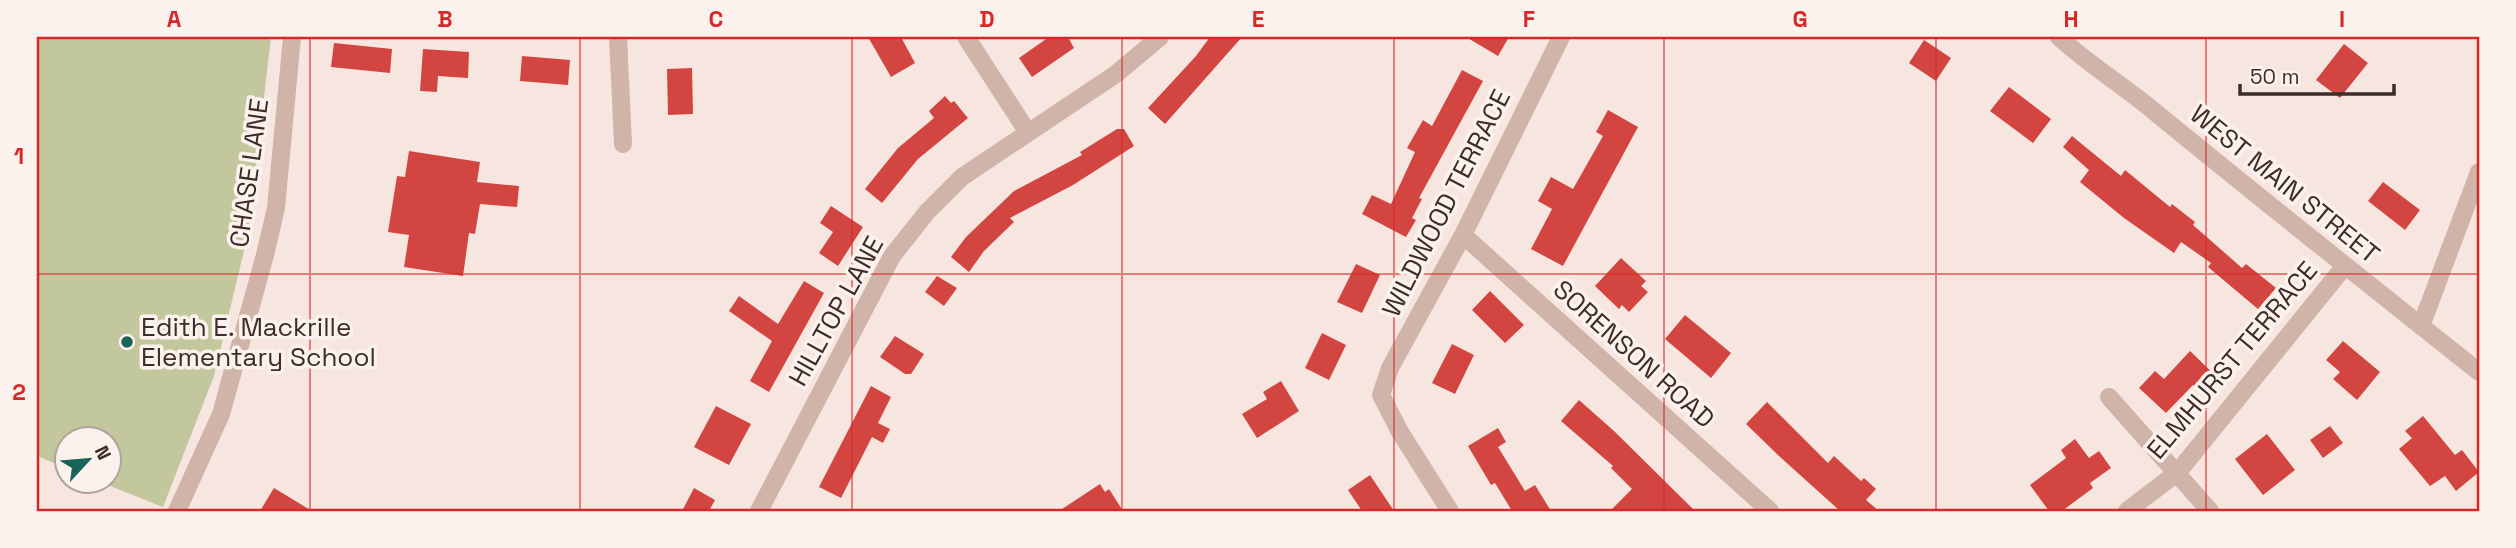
<svg xmlns="http://www.w3.org/2000/svg" width="2516" height="548" viewBox="0 0 2516 548" font-family="'Space Grotesk',sans-serif">
  <rect width="100%" height="100%" fill="#f6e6df"/>
  <path fill="#c2c79d" d="M37,37h234l-23,197 -34,142 -51,131 -63,-25h8v-42h-42v28l-29,-12z"/>
  <path fill="#d34540" d="M868,37h33l14,26 -24,14z
    M1049,37h19l6,11 -42,29 -13,-19z
    M1210,37h32l-77,87 -17,-16 48,-52z
    M1466,37h43l-11,19z
    M1924,40l27,18 -15,23 -27,-18z
    M334,43l58,6 -2,24 -59,-6z
    M2344,44l24,19 -28,35 -24,-18z
    M423,49l46,3 -1,26 -30,-2 -1,16 -17,-1z
    M522,56l48,4 -2,25 -48,-4z
    M692,68l1,46 -25,1 -1,-46z
    M1462,70l21,11 -64,117 3,1 -10,19 4,2 -10,17 -44,-23 10,-19 19,9 24,-52 -8,-4 16,-28 9,6z
    M2009,87l42,32 -18,24 -43,-32z
    M945,96l6,7 3,-2 14,17 -50,41 -36,44 -17,-14 33,-41 36,-30 -5,-7z
    M1608,110l30,17 -75,139 -32,-17 21,-40 -14,-8 13,-24 22,12 30,-53 -7,-4z
    M1117,129h7l10,17 -61,39 -63,33 4,4 -30,29 -15,21 -18,-15 15,-20 48,-46 68,-36 -2,-3z
    M2072,136l49,40 4,-6 45,37 2,-3 23,18 -2,3 49,43 4,-4 30,24 -18,21 -50,-42 3,-4 -30,-21 -7,11 -50,-35 -44,-36 9,-12 -26,-23z
    M409,151l71,11 -3,20 42,4 -2,21 -37,-3 -5,30 -6,-1 -6,43 -59,-9 5,-32 -21,-3 9,-56 8,1z
    M2383,182l37,28 -15,20 -37,-29z
    M831,206l32,21 -25,39 -19,-13 14,-21 -13,-9z
    M1621,258l25,23 -5,5 7,6 -19,20 -7,-7 -3,4 -24,-23z
    M1356,264l24,11 -18,38 -25,-11z
    M937,276l20,12 -13,18 -19,-14z
    M804,281l20,12 -55,99 -19,-11 22,-40 -43,-30 10,-15 39,28z
    M1490,291l34,34 -19,18 -33,-33z
    M1685,315l46,38 -20,25 -46,-39z
    M1322,333l24,12 -17,35 -24,-12z
    M895,336l29,18 -13,20h-6l-25,-17z
    M2343,341l37,31 -23,28 -24,-21 7,-7 -14,-12z
    M1452,344l22,11 -19,39 -23,-11z
    M2190,351l31,30 -16,16 -12,-12 -27,28 -27,-25 16,-17 9,8z
    M1281,381l18,30 -42,27 -15,-24 25,-15 -4,-7z
    M871,386l20,11 -13,26 12,6 -7,14 -11,-6 -31,61 -22,-11z
    M1579,400l35,31 81,80h-85l22,-22 -21,-21 2,-2 -52,-45z
    M1767,402l61,61 6,-7 27,25 3,-3 12,11 -10,11 13,11h-39l-61,-55 -33,-32z
    M716,406l35,18 -22,41 -35,-18z
    M2423,416l32,39 7,-5 17,22 -23,19 -11,-15 -15,10 -31,-37 13,-11 -7,-7z
    M2330,426l13,17 -20,15 -13,-18z
    M1498,428l8,14 -8,5 27,44 10,-6 16,26h-39l-17,-28 -4,2 -23,-39z
    M2267,434l28,36 -32,25 -28,-36z
    M2075,439l14,19 10,-7 12,17 -21,15 3,5 -31,23h-13l-19,-26 36,-27 -5,-8z
    M1370,475l24,36h-32l-14,-21z
    M1100,484l5,8 4,-3 14,22h-64z
    M274,488l38,23h-52z
    M694,488l21,12 -6,11h-27z"/>
  <g fill="none" stroke-linecap="round" stroke-linejoin="round">
    <path stroke="#d0b3a9" stroke-width="18" d="M618,37l5,107
      M966,37l61,94
      M1463,235l307,276
      M2421,326l58,-154
      M2109,397l101,114
      M177,511l44,-97 44,-159 11,-47 16,-171
      M759,511l133,-255 35,-44 35,-35 154,-103 44,-37
      M1450,511l-50,-79 -19,-37 9,-27 73,-133 98,-198
      M2127,511l51,-39 166,-205"/>
    <path stroke="#d0b3a9" stroke-width="18" d="M2059,37c30,28 65,49 96,75 107,88 216,174 324,260"/>
  </g>
  <path fill="none" stroke="#d62828" stroke-width="2" stroke-opacity="0.55" d="M310,37v474M580,37v474M852,37v474M1122,37v474M1394,37v474M1664,37v474M1936,37v474M2206,37v474M37,274h2442"/>
  <circle fill="#1a6359" stroke="#fcf2ed" stroke-width="2.5" cx="127" cy="342" r="7"/>
  <g text-anchor="middle" stroke-width="7" stroke-linejoin="round" paint-order="stroke">
    <g font-size="26" fill="#3c2c2a" stroke="#fcf2ed">
      <text transform="translate(249 173) rotate(-82)" y="9">CHASE LANE</text>
      <text transform="translate(2285 184) rotate(39)" y="9">WEST MAIN STREET</text>
      <text transform="translate(1446 203) rotate(-63)" y="9">WILDWOOD TERRACE</text>
      <text transform="translate(836 311) rotate(-61)" y="9">HILLTOP LANE</text>
      <text transform="translate(1634 354) rotate(42)" y="9">SORENSON ROAD</text>
      <text transform="translate(2232 360) rotate(-50)" y="9">ELMHURST TERRACE</text>
    </g>
    <g font-size="26" fill="#3c2c2a" stroke="#fcf2ed" text-anchor="start">
      <text x="141" y="336">Edith E. Mackrille<tspan x="141" dy="30">Elementary School</tspan></text>
    </g>
  </g>
  <rect width="2516" height="548" fill="none" stroke="#fcf2ed" stroke-width="77"/>
  <g transform="translate(88 460) rotate(64)"><circle r="33" fill="#fcf2ed" stroke="#afa39f" stroke-width="2"/>
  <path d="M0-5L12 26L0 18L-12 26Z" fill="#1a6359"/>
  <text y="-10" font-size="19" font-weight="bold" text-anchor="middle" fill="#3c2c2a">N</text>
  </g>
  <path d="M2240 84v10h154v-10" fill="none" stroke="#3c2c2a" stroke-width="3.5"/>
  <text x="2250" y="84" font-size="21" fill="#3c2c2a" stroke="#fcf2ed" stroke-width="5" paint-order="stroke">50 m</text>
  <rect x="38" y="38" width="2440" height="472" fill="none" stroke="#d62828" stroke-width="2.5"/>
  <g font-size="23" text-anchor="middle" font-weight="bold" fill="#d62828">
    <text x="174" y="27">A</text>
    <text x="445" y="27">B</text>
    <text x="716" y="27">C</text>
    <text x="987" y="27">D</text>
    <text x="1258" y="27">E</text>
    <text x="1529" y="27">F</text>
    <text x="1800" y="27">G</text>
    <text x="2071" y="27">H</text>
    <text x="2342" y="27">I</text>
    <text x="19" y="164">1</text>
    <text x="19" y="400">2</text>
  </g>
</svg>
